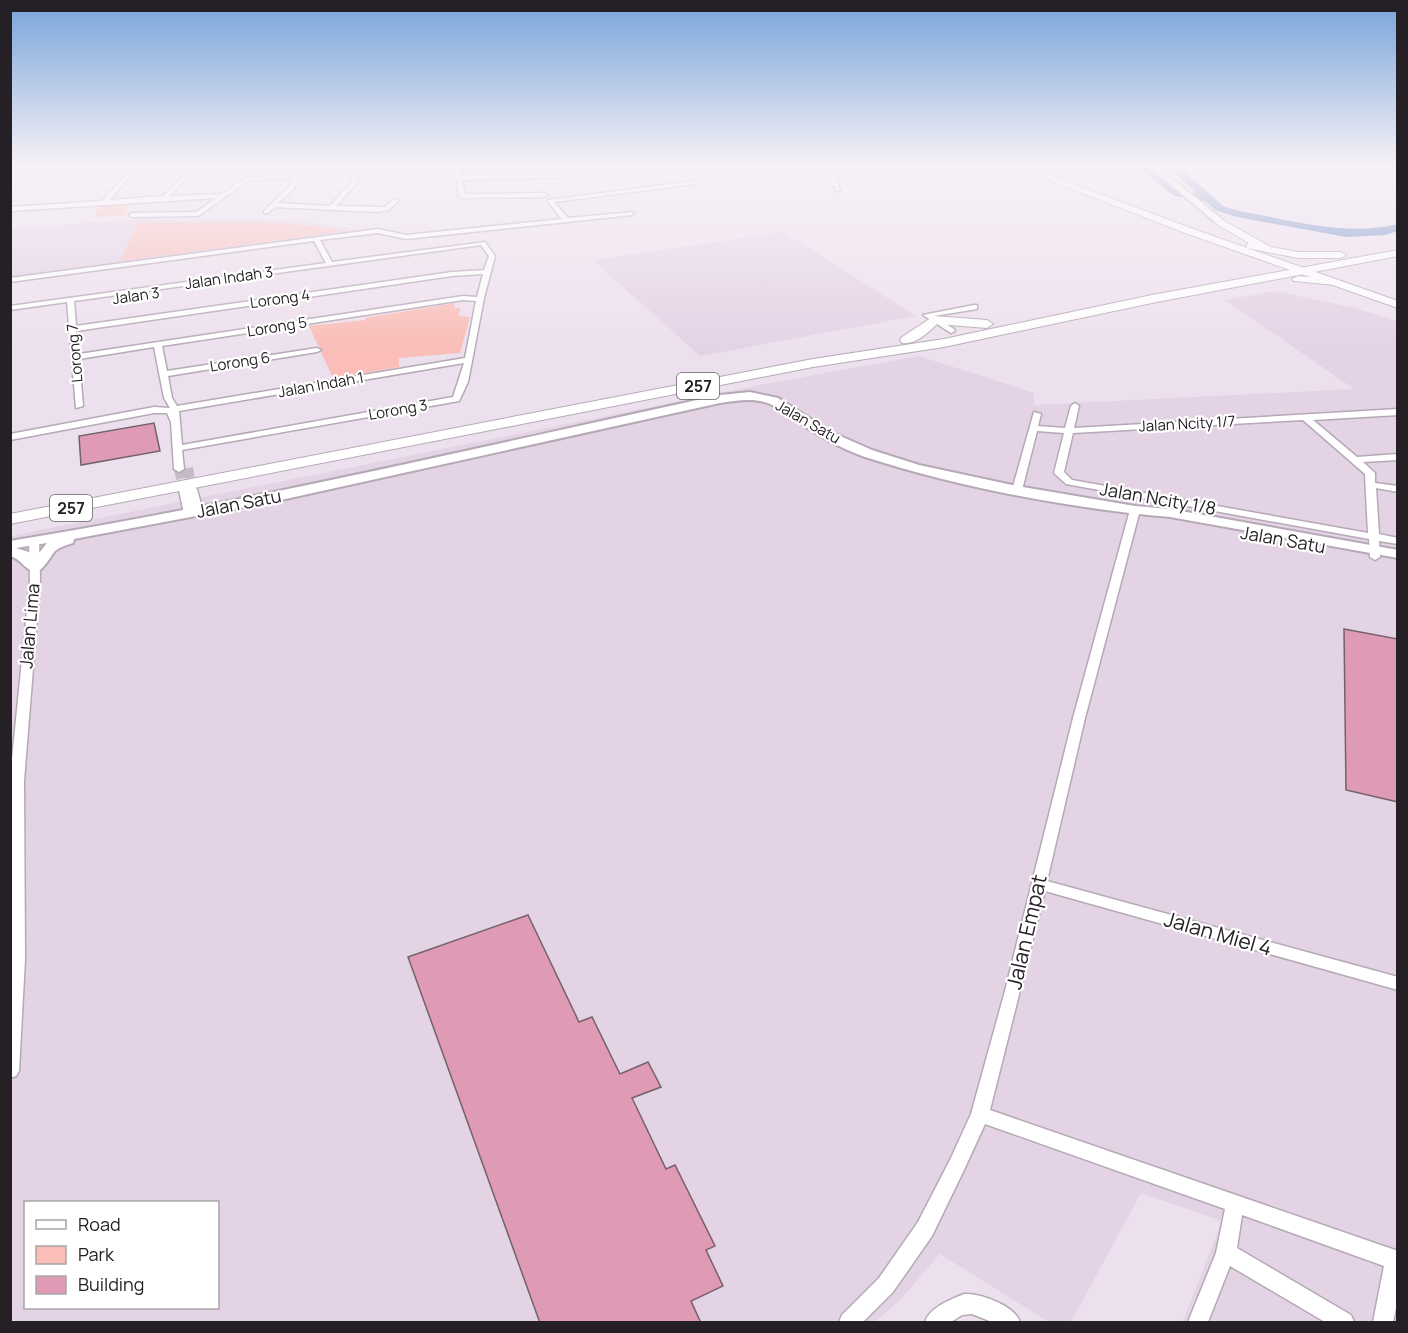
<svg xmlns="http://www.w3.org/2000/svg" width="1408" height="1333" viewBox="0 0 1408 1333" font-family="Manrope,sans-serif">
  <rect width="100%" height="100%" fill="#ede0ee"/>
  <path fill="#e4d2e5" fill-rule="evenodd" d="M132,219l160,1 72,10 -353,48 -1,-49z
    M784,232l132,84 -216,40 -107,-96z
    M1277,291l81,18 39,12v1001h-211l-3,-1 39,-100 -81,-28 -70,129h-22l-109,-68 -40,46 -25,22h-864v-786l759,-153 149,-27 115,37v12l320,-16 -129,-89zM26,1202h192v106h-192z"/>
  <path fill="#fabdb7" d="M132,202l-7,13 -31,3 5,-14z
    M139,222l147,1 60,8 -226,30z
    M455,303l-1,5h6l-1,8 11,1 -10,36 -61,5v9l-66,11 -24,-52 56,-6v-2z"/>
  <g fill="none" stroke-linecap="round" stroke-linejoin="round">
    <path fill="#6e8cc2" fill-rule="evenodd" d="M1138,167h11l32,24 15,2 -27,-26h11l43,39 16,5c52,9 107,26 159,13v7l-13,4 -39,2 -109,-20 -22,-7 -10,-9 -31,-5z"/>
  </g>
  <path fill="#df9bb5" stroke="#736268" stroke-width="1.5" d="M154,423l6,28 -79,14 -2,-29z
    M1344,629l54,10v163l-52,-12z
    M528,915l51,107 13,-5 28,57 28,-12 13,25 -29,11 34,71 9,-4 40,81 -9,4 17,36 -32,15 10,22h-161l-132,-366z"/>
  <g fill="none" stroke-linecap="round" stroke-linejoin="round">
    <path stroke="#c5bac6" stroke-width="10" stroke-dasharray="10 5" stroke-linecap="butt" d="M188,468l4,21
      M179,469l5,21"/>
    <defs>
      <path id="minor" d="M133,167h6l-30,33 54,-4 23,-23 2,3 -18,20 52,-2 23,-16 51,-4 2,-7h6l-10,21 -16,15 52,3 21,-23 2,-16h69l-3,2 -61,2 -1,12 -21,23 49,1 9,-8 5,1 -10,10 -11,2 -103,-5 -7,6h-4v-2l25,-24 5,-9 -46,3 -50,35 -66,1 -3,-2 3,-2 65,-1 19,-14 -206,13v-4l92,-6z
        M458,167h6l-5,9 151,-4 3,2 -3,2 -148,4 3,14 79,-1 3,2 -3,2 -82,1 -3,-2 -2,-15 -4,-5z
        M830,167h6l-1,9 5,15h-4l-7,-15z
        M694,181l2,3 -142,18 14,16 66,-6 -2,3 -226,24 -28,-6 -58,7 12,22 153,-20 10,14 -11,42 -16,84 -9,19 -277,49 2,19 -5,3 -5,-3 -3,-47 -4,-9h-13l-144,27v-6l144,-27 16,1 -6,-10 -10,-51 -75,12 4,47 -7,2 -9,-106 -57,8v-4l316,-43 -12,-22 -304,41v-4l368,-49 28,6 156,-16 -14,-17v-2zM481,245l8,11 -5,14 -32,2 -376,54 -2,-25zM483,274l-6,23 -14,-1 -384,58 -3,-23 376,-55zM463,300l13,1 -11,57 -288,48 -5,-8 -4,-22 149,-24 4,-2 -4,-2 -150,23 -5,-25zM464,363l-11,34 -271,48 -3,-34z
        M974,305h3v4l-43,7 20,13 1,2 -4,2 -28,-18z
        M1075,403l4,3 -5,22 324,-19v6l-85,5 44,37 41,-3v6l-35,2 12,11v10l23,3v6l-22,-4 3,46 19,4v6l-19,-3 1,16 -5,3 -5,-3 -1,-18 -303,-55 -12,-11 10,-40 -27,-2 -15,59 -5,3 -3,-1 -2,-2 22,-78 7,2 -3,12 27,2 6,-22zM1303,420l62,54 3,59 -296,-53 -8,-8 9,-39z
        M192,486l5,3 6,23 -5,3 -4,-2 -5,4 -5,-3 -5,-24 2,-2z
        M1135,507l5,3 -55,208 -38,163 351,96v13l-353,-99 -55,219 408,141v48l-5,23h-20l11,-56 -142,-51 -5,33 114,67 3,7h-29l-95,-56 -22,56h-20l28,-69 9,-44 -240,-85 -22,48 -31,64 -39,56 -30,30h-24l3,-7 37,-37 39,-56 32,-62 21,-46 34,-123 68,-273 57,-208z
        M34,537l5,3 1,41 -16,200 1,178 -6,112 -3,5 -6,2v-299l20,-198 -1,-41z
        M964,1294c17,-1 51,12 56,28h-28l-20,-8 -10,1 -11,7h-26c5,-15 25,-22 39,-28z"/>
      <path id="tertiary" d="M1150,167h8l64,52v4h-6z"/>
      <path id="secondary" d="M750,392l28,6 51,33 43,19 47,15 98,21 118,20 35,3 228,41v8l-228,-41c-97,-8 -212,-30 -305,-60 -23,-8 -44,-20 -65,-34 -9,-6 -20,-15 -30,-19 -16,-7 -34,-3 -50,-1l-439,97 -207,39 -1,4c-6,2 -13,4 -18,8 -6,7 -14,26 -25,19 -8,-5 -10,-11 -20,-14v-15c239,-39 474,-95 710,-146zM47,543l-12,15 -6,-6 -13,-4z"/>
      <path id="primary" d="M1015,167h12l169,63 202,71v7l-210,-74z"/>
      <path id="trunk" d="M1219,218l52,29 27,5h43l5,3 -5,3h-43l-51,-10 -1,-2 3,-3 -34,-20v-4z
        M1398,250v6l-246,47 -208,44 -131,20 -803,157v-10l803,-155 131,-20 208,-44z
        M1298,276l37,3 6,3 -6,3 -41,-4 -2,-2z
        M934,316l53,4 6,4 -6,4 -50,-4c-9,9 -22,21 -35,19l-2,-3 2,-3z"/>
    </defs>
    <use href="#minor" stroke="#b5a9b6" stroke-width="3"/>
    <use href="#tertiary" stroke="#b5a9b6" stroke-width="3"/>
    <use href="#secondary" stroke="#b5a9b6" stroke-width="4"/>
    <use href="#primary" stroke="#b5a9b6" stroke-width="2"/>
    <use href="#trunk" stroke="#b5a9b6" stroke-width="2"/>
    <use href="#minor" fill="#fff" fill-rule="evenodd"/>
    <use href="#tertiary" fill="#fff" fill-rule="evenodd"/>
    <use href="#secondary" fill="#fff" fill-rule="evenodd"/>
    <use href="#primary" fill="#fff" fill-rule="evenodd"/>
    <use href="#trunk" fill="#fff" fill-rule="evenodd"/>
  </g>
  <linearGradient id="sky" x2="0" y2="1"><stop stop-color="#77a4d9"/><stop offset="0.47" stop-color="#f7f1f7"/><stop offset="1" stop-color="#f7f1f7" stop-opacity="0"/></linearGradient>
  <rect width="1408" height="353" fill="url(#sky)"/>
  <g text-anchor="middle" stroke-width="4.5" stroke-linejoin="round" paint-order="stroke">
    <g font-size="15" fill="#252025" stroke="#fff">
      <text transform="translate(229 278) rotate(-8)" y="5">Jalan Indah 3</text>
      <text transform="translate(136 296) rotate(-8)" y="5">Jalan 3</text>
      <text transform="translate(280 299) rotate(-8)" y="5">Lorong 4</text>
      <text transform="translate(277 327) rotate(-9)" y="5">Lorong 5</text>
      <text transform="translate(75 353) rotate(-95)" y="5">Lorong 7</text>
      <text transform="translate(240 362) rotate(-9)" y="5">Lorong 6</text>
      <text transform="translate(321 385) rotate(-10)" y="5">Jalan Indah 1</text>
      <text transform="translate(398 410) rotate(-10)" y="5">Lorong 3</text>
      <text transform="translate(808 422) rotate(30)" y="5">Jalan Satu</text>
      <text transform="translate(1187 424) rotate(-3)" y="5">Jalan Ncity 1/7</text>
    </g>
    <g fill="#fff" stroke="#666366" stroke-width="1.5">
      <rect x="677" y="373" width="42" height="26" rx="4.5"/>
      <rect x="50" y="495" width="42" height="26" rx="4.5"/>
    </g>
    <g font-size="16" font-weight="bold" fill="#252025">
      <text x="698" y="392">257</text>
      <text x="71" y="514">257</text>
    </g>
    <g font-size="18" fill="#252025" stroke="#fff">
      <text transform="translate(1158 499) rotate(10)" y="6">Jalan Ncity 1/8</text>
      <text transform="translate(239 504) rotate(-11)" y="6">Jalan Satu</text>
      <text transform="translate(1283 540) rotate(10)" y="6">Jalan Satu</text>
      <text transform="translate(30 626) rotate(-85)" y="6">Jalan Lima</text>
    </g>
    <g font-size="21" fill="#252025" stroke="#fff">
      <text transform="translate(1027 932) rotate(-77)" y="7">Jalan Empat</text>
      <text transform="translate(1218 934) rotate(16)" y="7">Jalan Miel 4</text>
    </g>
  </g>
  <rect width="1408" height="1333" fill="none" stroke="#252025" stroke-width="24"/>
  <rect x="24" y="1201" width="195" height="108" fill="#ffffff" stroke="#a8a6a8" stroke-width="1.5"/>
  <rect x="36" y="1220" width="30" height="9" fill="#ffffff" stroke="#a8a6a8" stroke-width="1.5"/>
  <text x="78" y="1231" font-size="18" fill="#252025">Road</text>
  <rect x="36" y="1246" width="30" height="18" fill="#fabdb7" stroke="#a8a6a8" stroke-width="1.5"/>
  <text x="78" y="1261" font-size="18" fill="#252025">Park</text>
  <rect x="36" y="1276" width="30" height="18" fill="#df9bb5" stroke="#a8a6a8" stroke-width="1.5"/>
  <text x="78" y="1291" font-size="18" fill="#252025">Building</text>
</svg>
